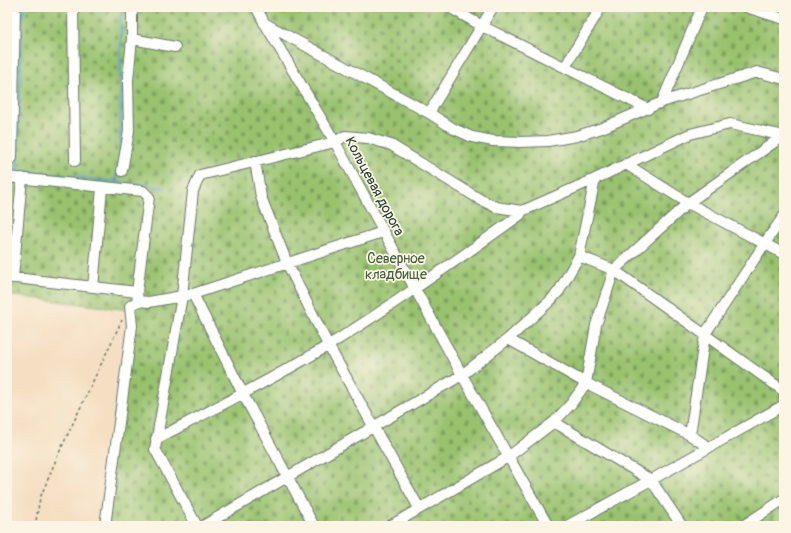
<svg xmlns="http://www.w3.org/2000/svg" width="791" height="533" viewBox="0 0 791 533" font-family="Pangolin,sans-serif">
  <defs>
    <pattern id="cemetery-stones" width="16" height="16" patternUnits="userSpaceOnUse"><rect width="16" height="16" fill="#99c26e"/><path d="M2 7V4a2 2 0 0 1 4 0v3zM10 15v-3a2 2 0 0 1 4 0v3z" fill="#7c9f5b"/></pattern>
  </defs>
  <rect width="100%" height="100%" fill="#fcf5e5"/>
  <filter id="ink" filterUnits="userSpaceOnUse"><feTurbulence type="fractalNoise" baseFrequency=".025" numOctaves="2"/><feDisplacementMap in="SourceGraphic" scale="8" xChannelSelector="R" yChannelSelector="G"/><feConvolveMatrix kernelMatrix="1 2 1 2 8 2 1 2 1" color-interpolation-filters="sRGB"/></filter>
  <filter id="wash" filterUnits="userSpaceOnUse"><feTurbulence type="fractalNoise" baseFrequency=".012" numOctaves="4" result="noise"/><feDisplacementMap in="SourceGraphic" scale="16" xChannelSelector="R" yChannelSelector="G"/><feGaussianBlur stdDeviation="0.9" result="paint"/><feColorMatrix in="noise" values="0 0 0 0 0 0 0 0 0 0 0 0 0 0 0 0 0 1.4 0 .05"/><feComposite in="paint" operator="in"/></filter>
  <g filter="url(#wash)">
    <rect width="100%" height="100%" fill="#f5dfc3"/>
    <path fill="url(#cemetery-stones)" stroke="#5c8051" d="M7,7h777v519h-685l31,-216 -123,-15z"/>
    <g fill="none" stroke-linecap="round" stroke-linejoin="round">
      <path stroke="#55a2ce" stroke-width="2" d="M120,156l1,-149
        M7,169l158,19
        M17,170l6,-163
        M116,182l2,-10"/>
    </g>
  </g>
  <g filter="url(#ink)">
    <g fill="none" stroke-linecap="round" stroke-linejoin="round">
      <defs>
        <path id="minor" d="M73,7l2,154
          M256,7l8,15 71,120 127,233 86,151
          M449,7l33,19 166,83
          M746,7l38,12
          M264,23l165,90 25,16 18,8 21,4 27,1 28,-1 29,-5 25,-8 60,-26 95,-30 27,7
          M132,39l43,8
          M565,67l36,-60
          M662,102l40,-95
          M429,113l64,-106
          M7,160l5,-2 3,-151
          M255,161l6,36 26,66 41,82 91,163
          M626,164l62,39 96,51
          M122,171l7,-40 -1,-51 4,-41v-32
          M7,177l136,14 6,6 -12,95 1,9 11,1 44,-8 190,-62
          M579,256l35,14 170,121
          M7,277l130,15
          M13,278l9,-100
          M93,287l9,-99
          M193,294l50,100 71,132
          M508,339l78,44 104,52 18,12
          M554,422l97,58 31,46
          M690,435l15,-101 60,-91 19,-27
          M156,439c58,-30 117,-60 173,-94 66,-41 128,-85 191,-130l2,-4
          M105,526l27,-200 -2,-20 8,-5
          M197,526l-42,-77 27,-153 11,-105 7,-16 135,-33 10,-6 23,2 23,7 90,55 15,7 26,4 73,-32 95,-45 40,-10 54,12
          M203,526l259,-151 46,-36 42,-38 9,-10 20,-35 16,-77
          M390,526l118,-69 46,-35 17,-18 15,-21 10,-58 18,-55 74,-67 95,-67
          M567,526l84,-46 133,-75
          M743,526l41,-27"/>
      </defs>
      <use href="#minor" stroke="#6a7666" stroke-width="12"/>
      <path stroke="#6a7666" stroke-width="1.5" stroke-dasharray="3 3" stroke-linecap="butt" d="M35,526l5,-28 18,-43 64,-135"/>
      <use href="#minor" stroke="#fff" stroke-width="10"/>
    </g>
  </g>
  <g text-anchor="middle" stroke-width="3.5" stroke-linejoin="round" paint-order="stroke">
    <g font-size="14" fill="#1f3d34" stroke="#fcf5e5">
      <text transform="translate(375 186) rotate(62)" y="5">Кольцевая дорога</text>
    </g>
    <g font-size="14" fill="#3e5e42" stroke="#fcf5e5">
      <text x="396" y="263">Северное<tspan x="396" dy="16">кладбище</tspan></text>
    </g>
  </g>
  <rect width="791" height="533" fill="none" stroke="#fcf5e5" stroke-width="24"/>
</svg>
